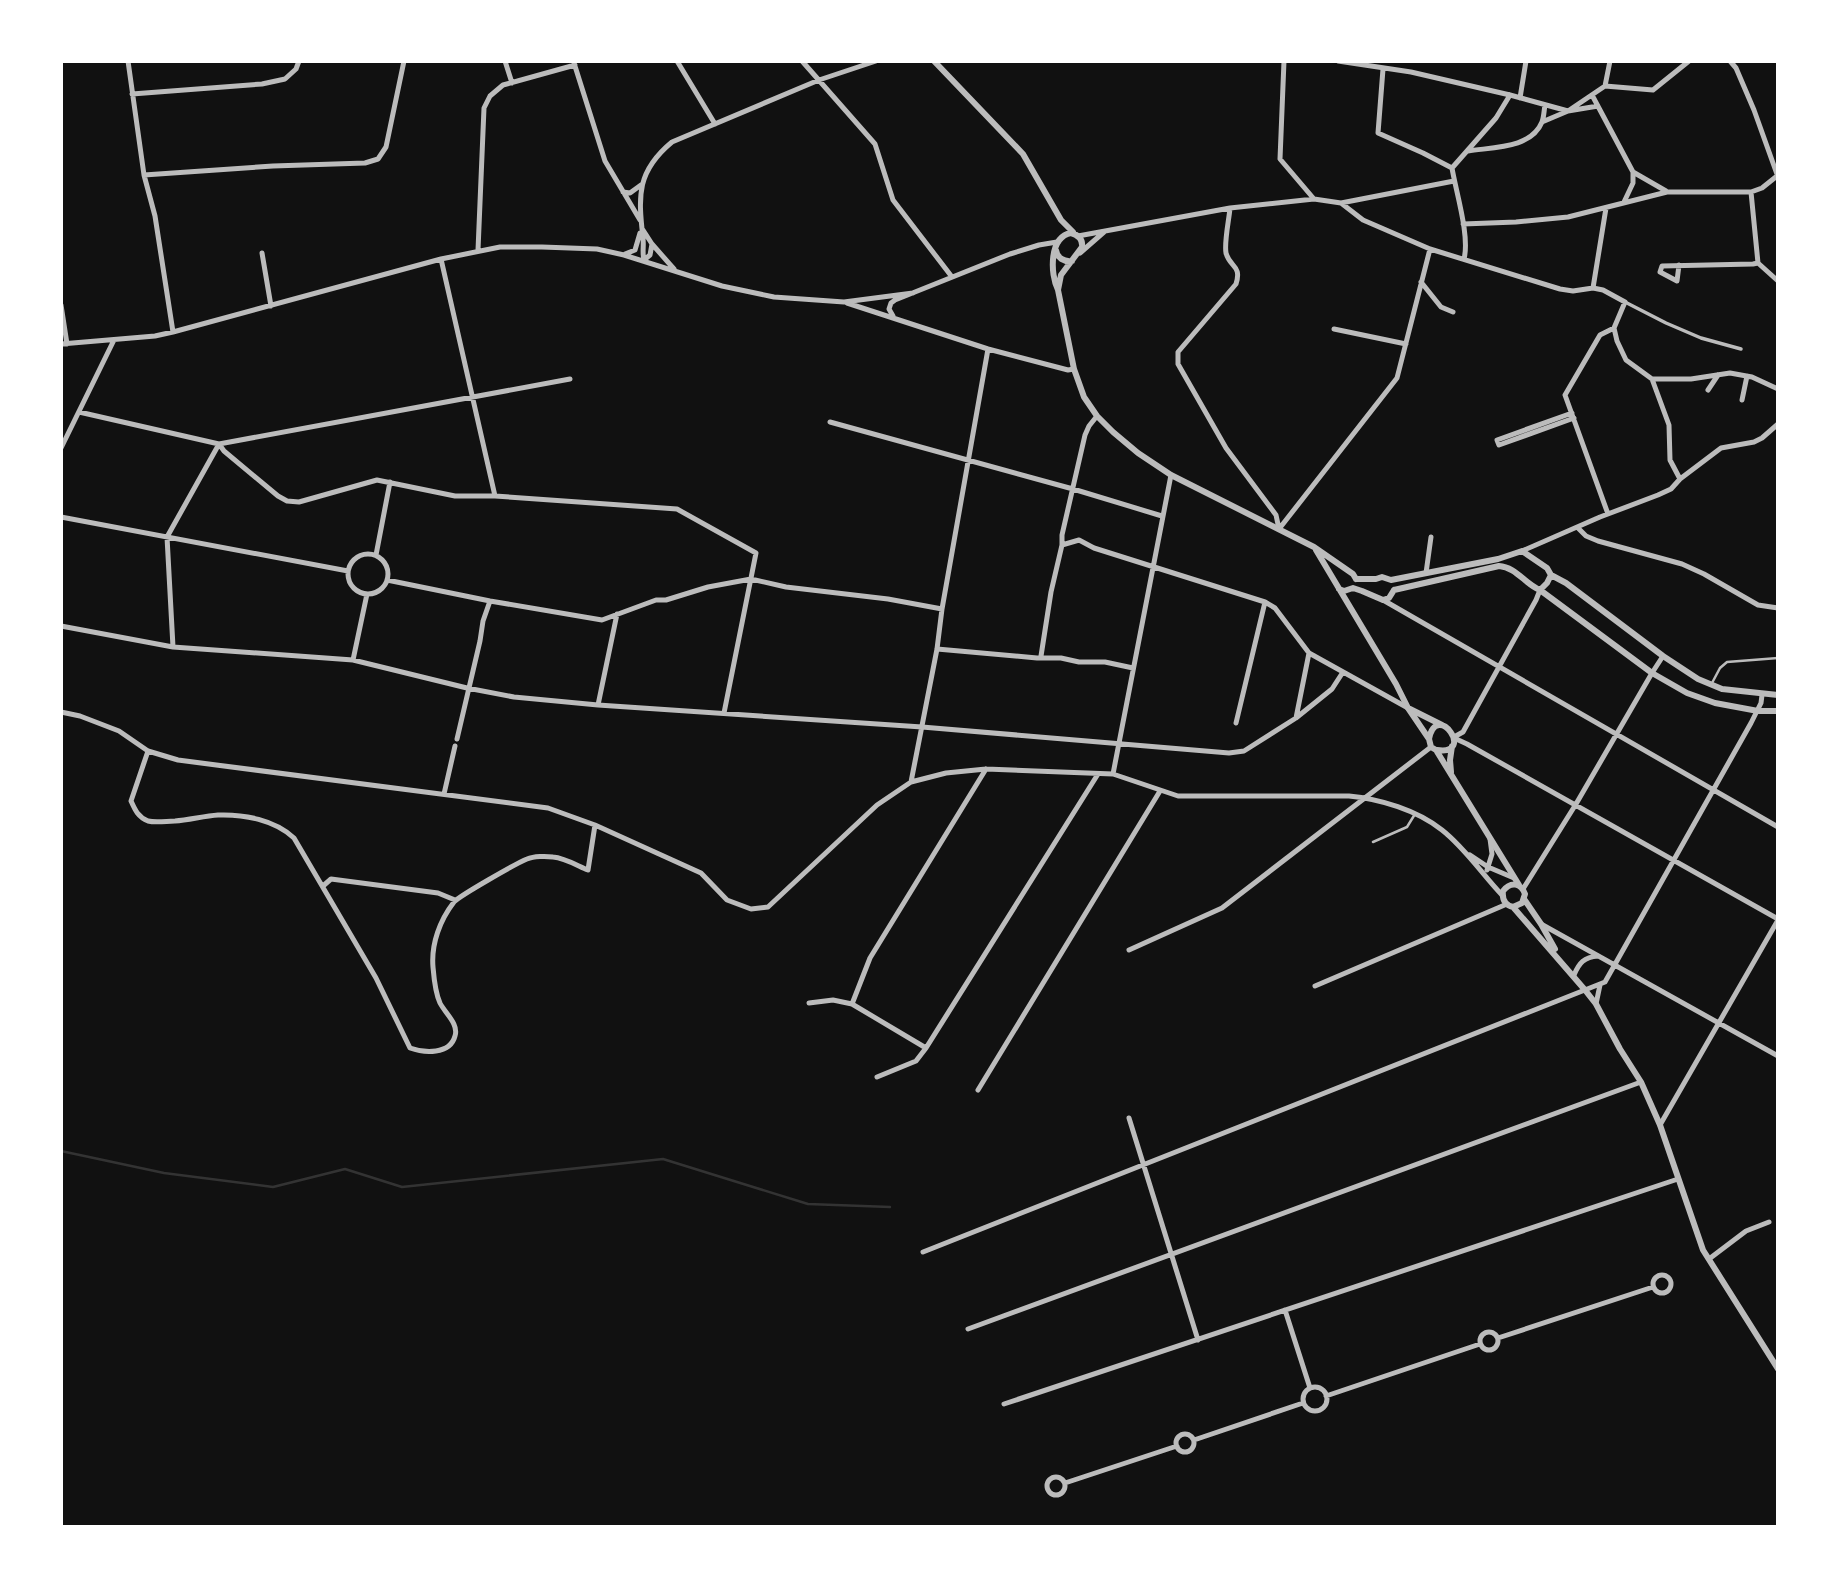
<svg xmlns="http://www.w3.org/2000/svg" width="1839" height="1588" viewBox="0 0 1839 1588" font-family="'Public Sans',sans-serif">
  <rect width="100%" height="100%" fill="#111"/>
  <g fill="none" stroke-linecap="round" stroke-linejoin="round">
    <path stroke="#333" stroke-width="2.5" d="M61,1151l103,22 109,14 72,-18 57,18 261,-28 145,45 82,3"/>
    <path stroke="#bcbcbc" stroke-width="2.5" d="M1712,683l8,-15 7,-6 51,-4
      M1373,842l34,-15 8,-13"/>
    <path stroke="#bcbcbc" stroke-width="3.5" d="M1625,302l41,21 35,15 40,11"/>
    <path stroke="#bcbcbc" stroke-width="5" d="M128,61l16,114 11,41 18,116
      M505,61l7,22
      M677,61l38,63
      M802,61l73,83 18,56 59,77
      M1284,61l-4,98 34,40
      M1338,61l73,11 99,23 58,16 37,-25 5,-25
      M1730,61l6,7 18,42 24,67
      M574,63l31,98 35,59
      M1383,69l-5,64 45,20 29,15
      M1605,86l48,4 36,-29
      M132,94l130,-10 23,-5 11,-10 3,-8
      M1592,95l41,77v11l-9,19
      M1520,98l6,-37
      M1542,122l26,-11 30,-5
      M1468,151c24,-4 63,-2 74,-29 2,-5 2,-12 3,-17
      M1633,172l33,19
      M144,175l129,-9 92,-3 13,-4 8,-12 18,-86
      M623,192l7,1 11,-8
      M1751,192l7,71 20,18
      M1341,203l113,-22
      M1230,208c-1,12 -6,34 -4,45 4,15 16,12 10,31l-58,68v12l48,84 50,67 3,14
      M1463,224l53,-2 52,-5 99,-25h84l11,-4 15,-12
      M643,230l9,14 22,25
      M1078,236l152,-28 84,-9 27,4 22,17 67,29 130,40 13,2 20,-3 10,2 22,12 -11,26 3,13 9,19 26,19 17,46 1,35 10,19
      M478,250l6,-142 6,-12 13,-11 72,-20
      M262,253l9,53
      M1080,253l24,-21
      M625,254l10,-4 5,-17
      M441,259l54,237
      M1464,259c6,-23 -8,-67 -12,-91l44,-50 14,-23
      M644,260c-2,-7 0,-14 -1,-22 -5,-43 -6,-67 29,-96l147,-62 57,-19
      M644,260l6,-5 2,-11
      M1679,265l-2,16 -17,-9 2,-6 91,-2 5,-1
      M1421,282l20,25 12,5
      M1593,288l13,-80
      M847,303l141,46 80,21 6,-1
      M61,305l6,39
      M893,316l-4,-7 2,-6 4,-3 115,-46 29,-9 18,-3
      M1334,329l72,15
      M61,344l94,-8 18,-4 268,-73 59,-12h42l55,2 27,6 98,31 52,11 70,5 69,-9
      M1652,379h39l39,-6 22,4 26,12
      M1708,390l10,-15
      M1742,400l5,-24
      M79,412l140,32 351,-65
      M1572,413l-75,27 2,5 75,-27
      M830,422l243,67 89,27
      M61,448l53,-108
      M1608,514l-43,-119 35,-60 14,-7
      M61,517l287,54
      M1578,528l8,8 12,5 84,23 22,10 54,31 20,3
      M1279,529l118,-151 33,-129
      M1062,545l17,-5 15,8 171,54 10,6 34,45 99,55
      M1522,551l78,-34 58,-22 13,-6 9,-10 41,-31 33,-6 8,-4 16,-14
      M348 574a20 20 0 1 1 40 0a20 20 0 1 1-40 0Z
      M376,555l14,-73
      M1426,573l5,-36
      M387,580l103,21 112,19 54,-20h10l42,-13 43,-8 35,8 102,12 54,10
      M1383,600l395,227
      M61,626l112,21 180,13 114,28 47,9 84,8 324,22 307,26 15,-2 52,-33 36,-29 11,-17
      M173,647l-6,-110 52,-93 5,7 54,45 9,5 12,1 78,-22 78,16h40l182,13 79,44 -32,160
      M937,649l100,9h24l18,4h26l28,6
      M1041,656l10,-64 11,-47v-10l23,-100 4,-9 8,-10
      M353,660l14,-66
      M598,705l19,-91
      M61,712l19,4 39,15 29,20 30,9 370,48 47,17 106,48 26,27 24,9 17,-2 109,-102 34,-23 35,-9 40,-4 127,5 65,22h171c31,3 68,14 93,34 23,18 40,44 60,65
      M1296,718l13,-65
      M1236,723l29,-121
      M1454,737l9,-5 73,-132 4,-10
      M1454,738l13,6 311,175
      M457,739l23,-98 3,-20 7,-20
      M148,751l-17,50c4,9 7,16 17,20 8,2 19,0 27,0 14,-1 29,-5 43,-6 26,-1 57,5 76,23l82,140 34,70c14,5 40,7 45,-12 4,-12 -10,-23 -15,-33 -5,-11 -6,-24 -7,-36 -2,-23 7,-47 21,-65 5,-6 63,-39 73,-43 7,-3 19,-3 26,-2 12,1 25,9 35,13l7,-45
      M1113,774l58,-299
      M911,782l26,-133 5,-40 46,-260
      M444,794l11,-48
      M1470,855l18,12 26,11
      M1487,870l5,-16 -2,-15
      M323,886l8,-7 107,14 17,7
      M1523,889l53,-85 76,-131 11,-17
      M1541,924l237,132
      M1129,950l93,-42 209,-161
      M1574,975c5,-12 10,-18 24,-19
      M1315,986l192,-82
      M809,1003l24,-3 19,4 74,44
      M852,1004l18,-46 116,-189
      M1596,1004l4,-19
      M877,1077l39,-16 10,-13 172,-274
      M978,1090l182,-299
      M1129,1118l69,222
      M1660,1125l118,-205
      M923,1252l682,-270 146,-259 10,-20 1,-8
      M1709,1259l37,-28 23,-9
      M1653 1284a9 9 0 1 1 18 0a9 9 0 1 1-18 0Z
      M1285,1310l25,78
      M968,1329l673,-247
      M1480 1341a9 9 0 1 1 18 0a9 9 0 1 1-18 0Z
      M1498,1338l155,-51
      M1303 1399a12 12 0 1 1 24 0a12 12 0 1 1-24 0Z
      M1326,1396l154,-52
      M1004,1404l674,-225
      M1176 1443a9 9 0 1 1 18 0a9 9 0 1 1-18 0Z
      M1194,1440l109,-37
      M1047 1486a9 9 0 1 1 18 0a9 9 0 1 1-18 0Z
      M1065,1483l112,-37"/>
    <path stroke="#bcbcbc" stroke-width="6" d="M934,61l89,93 38,66 12,12
      M1056,250c1,8 8,12 16,11
      M1058,290l3,-15 21,-28c1,-8 -4,-12 -11,-14 -22,4 -21,41 -13,57l16,79 10,28 13,19 16,16 25,21 33,22 143,72 39,27 3,5
      M1316,550l80,134 12,24 21,31 2,8 5,3 83,135
      M1356,579h20l6,-2 9,3
      M1391,580l107,-21 24,-8 25,17 4,7 15,8 97,73 35,23 24,10 56,6
      M1339,589l5,2 9,-3 9,3 21,9 6,-2 5,-8
      M1394,590l105,-24c17,1 26,18 41,24l112,83 35,20 28,10 43,8h20
      M1540,590l7,-7 4,-8
      M1408,708l34,17
      M1429,739c8,-39 47,17 8,11
      M1451,772l-1,-12 2,-14
      M1524,899l17,25 14,25
      M1513,907l9,-4 3,-9c-4,-11 -14,-13 -22,-3 -1,8 2,14 10,16l72,83 11,14 24,45 21,33 19,43 43,125 75,119"/>
  </g>
  <rect width="1839" height="1588" fill="none" stroke="#ffffff" stroke-width="126"/>
</svg>
